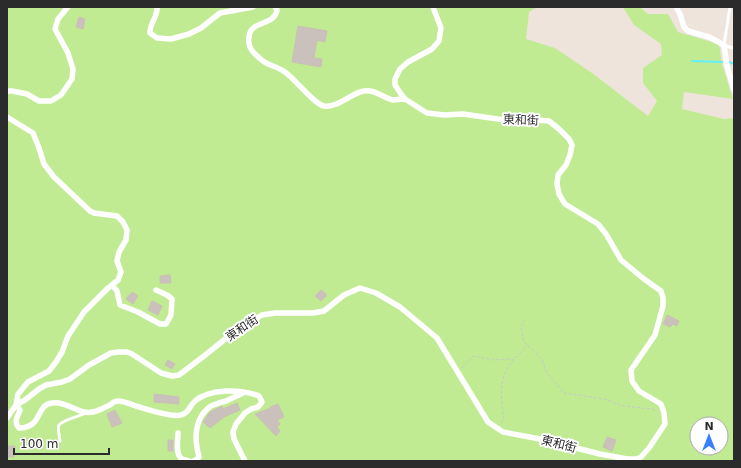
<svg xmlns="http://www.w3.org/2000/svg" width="741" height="468" viewBox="0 0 741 468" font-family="'DejaVu Sans','Noto Sans TC',sans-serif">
  <rect width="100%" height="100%" fill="#efe4dc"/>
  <path fill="#c0eb93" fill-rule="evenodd" d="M7,7h531l-9,5 -3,27 29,9 37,25 56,43 9,-15 -14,-18v-15l19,-13 -1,-11 -27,-19 -11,-18h17l8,7h20l10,18 41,12 3,20 11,35 -49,-7 -2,17 42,10 10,-1v343h-727zM697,424h24v24h-24z"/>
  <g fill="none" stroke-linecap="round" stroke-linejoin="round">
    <path stroke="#64edfc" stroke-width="2" d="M692,61l30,1
      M729,62l5,2"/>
  </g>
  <path fill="#cac1bc" stroke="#cbbfb5" d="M79,17l6,2 -2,10 -7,-2z
    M298,26l29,5 -2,11 -8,-2 -3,18 8,1 -1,8 -29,-5z
    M170,275l1,8h-11v-7z
    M321,290l6,5 -6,6 -6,-5z
    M132,292l6,4 -5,8 -7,-5z
    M152,301l10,5 -4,9 -10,-5z
    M667,315l12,6 -2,5 -4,-2 -3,3 -7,-3z
    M168,360l7,4 -3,5 -7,-4z
    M154,394l25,3v7l-25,-2z
    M237,403l3,7 -16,7 -14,11 -7,-6 7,-10 12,-6 1,3z
    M278,404l6,13 -7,3 3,4 -3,3 3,4 -4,5 -21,-22 16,-6 -1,-1z
    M115,410l7,13 -10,4 -5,-13z
    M607,437l9,3 -4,11 -9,-4z
    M168,440h5v11h-5z
    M7,446h8l-1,11h-7z"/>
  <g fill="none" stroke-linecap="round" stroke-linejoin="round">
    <path stroke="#c8c8c8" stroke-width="1" stroke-dasharray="3 2" stroke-linecap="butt" d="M525,319l-4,8 3,15 18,17 4,13 18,21 40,6 20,7 27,3 5,1
      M462,368l11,-12 20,4 18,-1 2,1
      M501,423l3,-6c-3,-15 -5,-35 4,-50 5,-8 13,-14 19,-22"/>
    <path stroke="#fff" stroke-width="3" d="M730,7l-6,38 8,3h2
      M60,441c0,-4 -3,-12 -1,-16 3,-5 21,-9 27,-12"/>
    <path stroke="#fff" stroke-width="5.5" d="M157,7c1,10 -8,17 -7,26l7,5 14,1 18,-5 12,-6 19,-15 33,-6
      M275,7l2,3c-2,16 -27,10 -28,27 -1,6 1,12 5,16 4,4 8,8 12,10 6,3 14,5 19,9 10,7 29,32 39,34 14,2 27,-13 40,-15 11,-2 19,7 29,9 3,0 8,-1 12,-1
      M676,7l4,7 4,13 4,4 21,6 15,8 3,21 7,24
      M7,91h5l15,3 12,7h12l10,-6 11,-16 1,-10 -5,-16 -13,-24 3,-10 10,-12
      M7,117l26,16 6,15 5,16 10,13 36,34 4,2 23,3 6,6 4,8 -1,10 -7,12 -2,9 4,11 -3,8 -11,9 -23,23 -16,24 -6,16 -6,10 -7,9 -21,11 -10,12 -2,11
      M113,286l4,5 3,14 18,7 22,12h6l5,-9 1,-16 -5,-4 -11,-5
      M16,405l4,5c-2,7 -7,11 -1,18 24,0 16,-23 33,-25 12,-2 22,7 32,9 10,2 17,-3 26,-7 2,-2 6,-4 8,-4 6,0 12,3 18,5 13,4 21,7 35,9 3,0 6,1 9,0 9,-1 9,-9 15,-14 15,-13 47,-12 64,-5l3,6 -4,5 -7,2 -6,4 -9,11 -3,8 1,7 11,22
      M7,418l9,-13 9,-5 14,-11 7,-4 16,-3 8,-3 19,-14 22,-12 8,-1h8l5,2 29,19 11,3 7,-1 25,-19 30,-24 28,-17 13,-2h38l11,-2 20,-16 16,-7 16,5 24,14 37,31 51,84 15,10 37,7 60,15 27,5h9l5,-2 8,-9 16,-24 -1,-11 -3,-9 -22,-13 -7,-10 -1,-11 24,-35 8,-29v-8l-2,-7 -17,-12 -23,-19 -15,-26 -8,-10 -33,-20 -6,-10 -2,-10 1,-9 8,-10 4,-10 2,-10 -3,-6 -10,-10 -10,-8 -12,-1 -25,1 -49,-7 -19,1 -17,-2 -22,-14 -4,-5 -6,-9v-6l5,-10 8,-7 24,-13 7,-8 2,-13 -8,-21
      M178,433c0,7 -3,22 4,26 3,1 5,1 7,2
      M193,461l3,-1 3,-3c-5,-19 -5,-39 12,-51 5,-2 10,-4 15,-5 6,-3 11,-5 17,-8"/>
  </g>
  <g text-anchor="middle" stroke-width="4" stroke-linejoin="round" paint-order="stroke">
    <g font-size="12" fill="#2b2b2b" stroke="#fff">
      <text transform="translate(521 120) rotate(2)" y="4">東和街</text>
      <text transform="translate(242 328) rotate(-34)" y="4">東和街</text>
      <text transform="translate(559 444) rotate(14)" y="4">東和街</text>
    </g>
  </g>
  <rect width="741" height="468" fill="none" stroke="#2b2b2b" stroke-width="16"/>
  <g transform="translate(709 436)"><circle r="19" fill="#ffffff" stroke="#aaaaaa"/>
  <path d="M0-3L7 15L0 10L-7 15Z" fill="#397fff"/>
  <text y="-6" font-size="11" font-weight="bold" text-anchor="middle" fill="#2b2b2b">N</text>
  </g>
  <path d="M14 448v6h95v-6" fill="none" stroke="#2b2b2b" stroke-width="2"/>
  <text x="20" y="448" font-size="12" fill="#2b2b2b" stroke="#ffffff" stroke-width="3" paint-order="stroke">100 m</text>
</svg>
